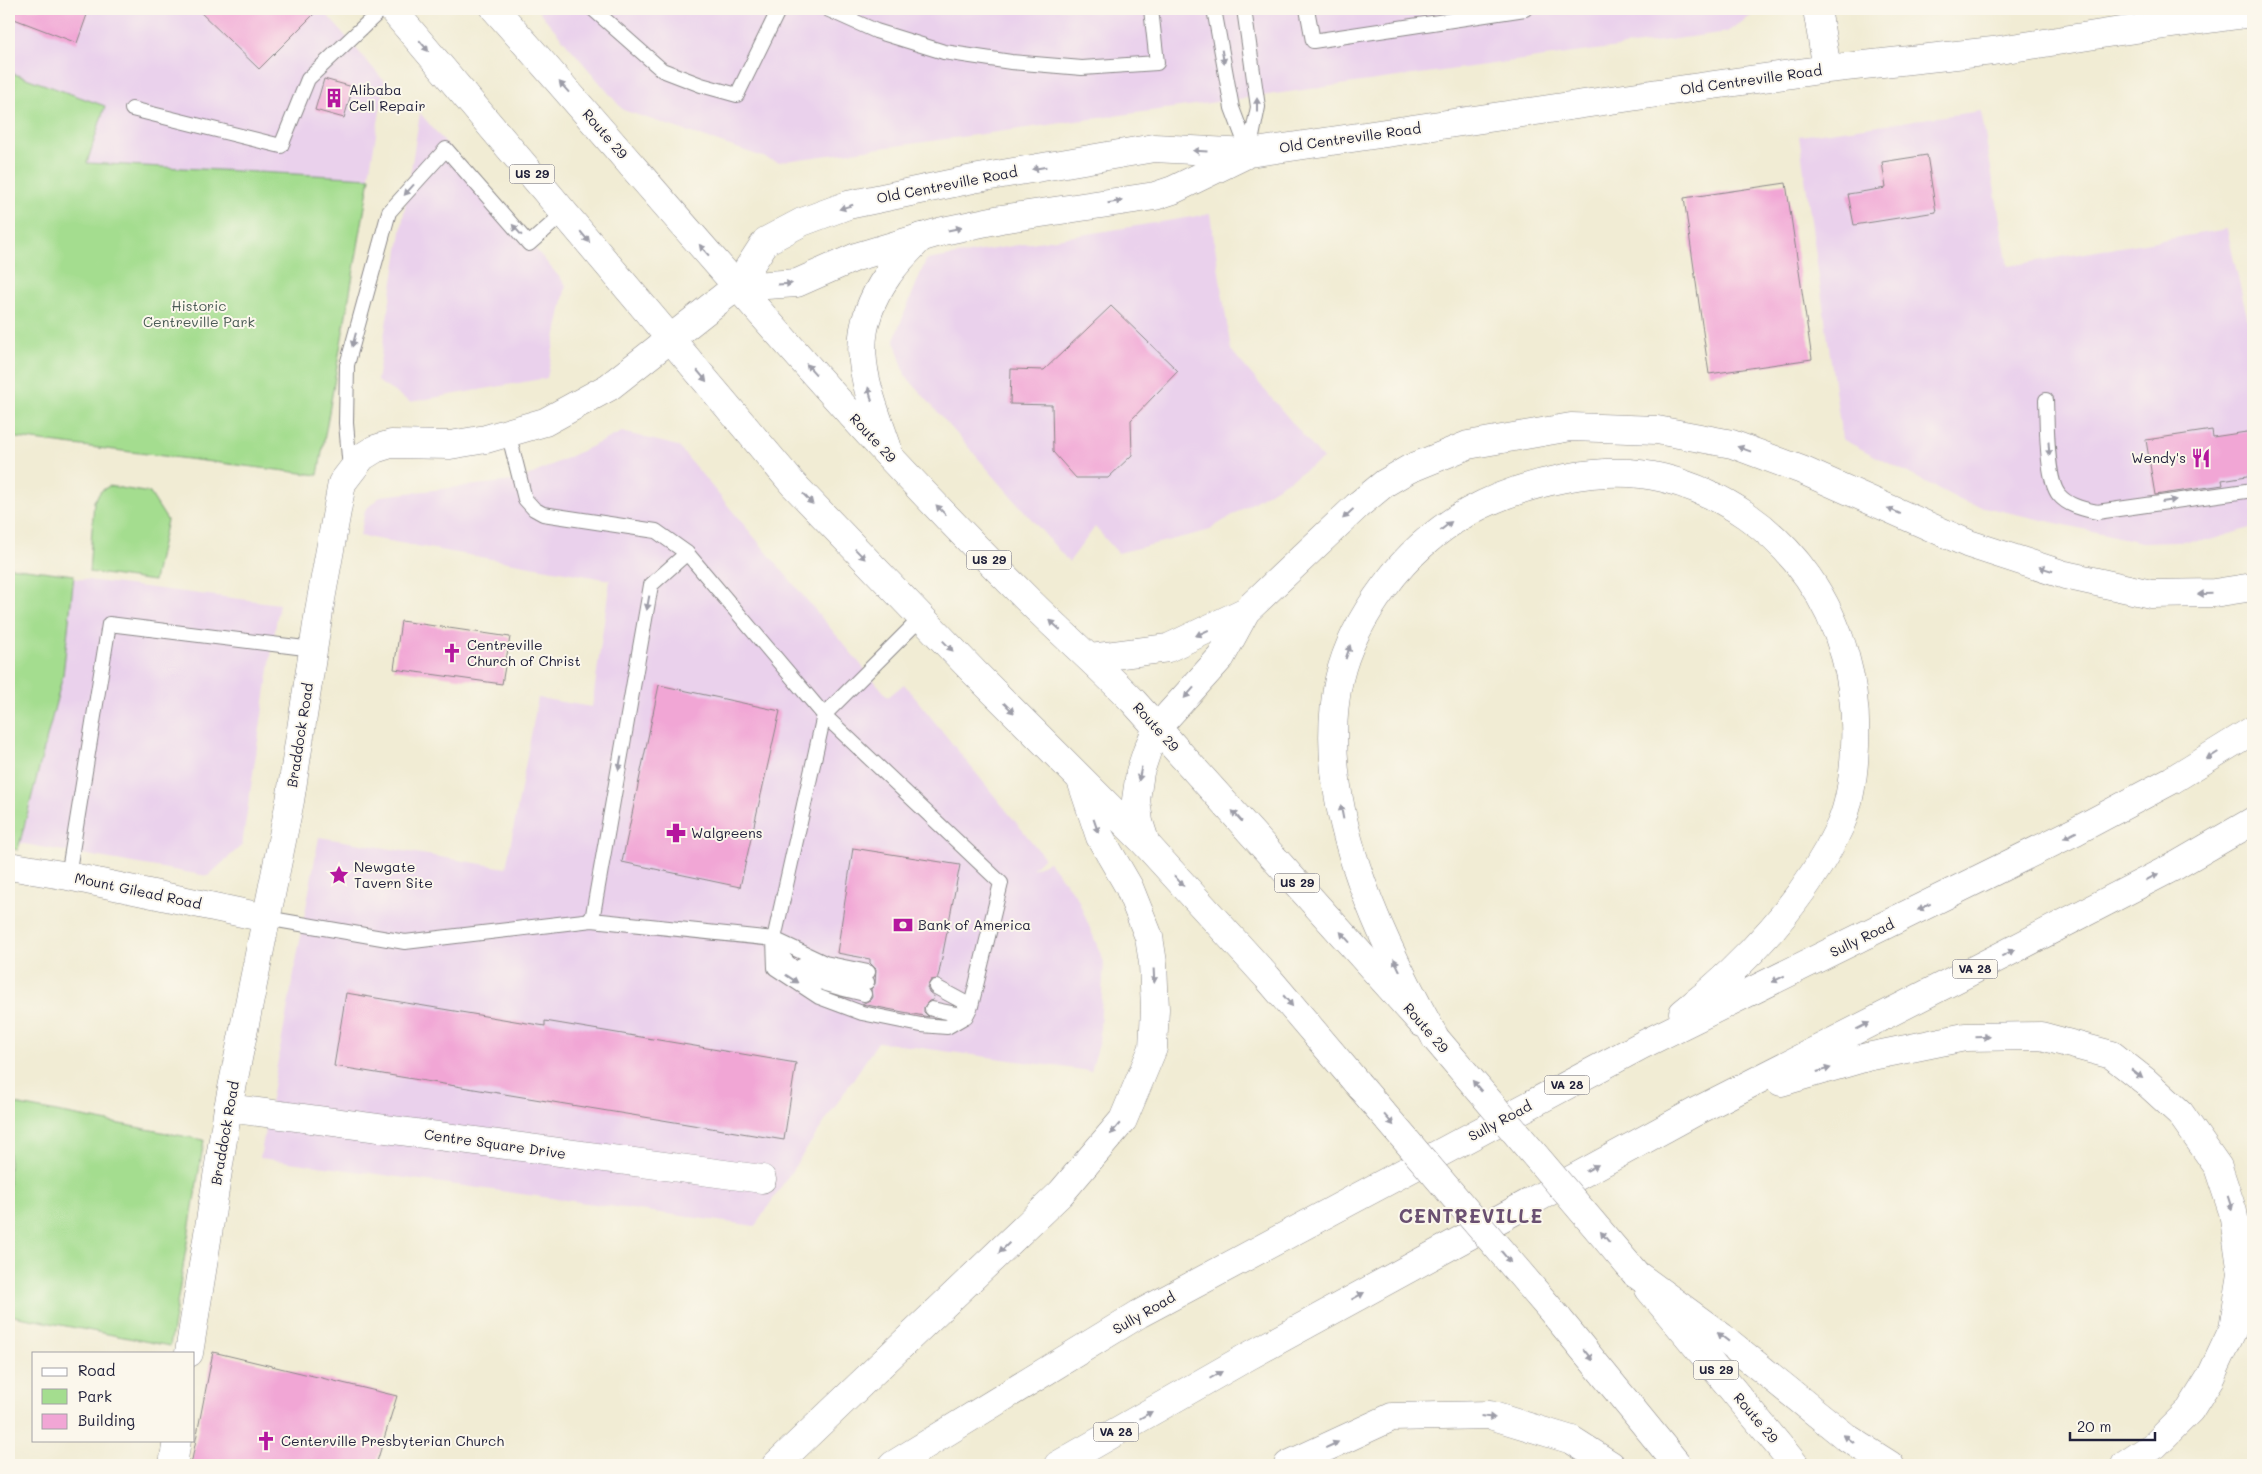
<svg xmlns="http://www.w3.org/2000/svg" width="2262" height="1474" viewBox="0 0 2262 1474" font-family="Mali,sans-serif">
  <rect width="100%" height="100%" fill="#fbf7ec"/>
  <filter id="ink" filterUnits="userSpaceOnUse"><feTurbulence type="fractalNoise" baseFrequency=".02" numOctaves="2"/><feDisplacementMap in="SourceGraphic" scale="10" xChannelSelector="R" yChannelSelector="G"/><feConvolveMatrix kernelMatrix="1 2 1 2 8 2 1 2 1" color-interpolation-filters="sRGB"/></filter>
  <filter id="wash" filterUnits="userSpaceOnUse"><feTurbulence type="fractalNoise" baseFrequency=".0096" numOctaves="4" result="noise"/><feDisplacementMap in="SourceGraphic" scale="20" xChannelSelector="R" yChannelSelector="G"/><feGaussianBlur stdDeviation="1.12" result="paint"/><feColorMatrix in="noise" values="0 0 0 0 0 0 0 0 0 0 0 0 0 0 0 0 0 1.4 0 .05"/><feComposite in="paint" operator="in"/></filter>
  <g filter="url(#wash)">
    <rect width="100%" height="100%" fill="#f1ecd4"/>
    <path fill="#ead1ec" d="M9,9h313l63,73 -17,99 -283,-14 -76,-92z
      M537,9h1216l1,5 -27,18 -949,130 -155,-52z
      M1981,111l27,155 219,-37 26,113v185l-43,13 -69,2 -175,-39 -124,-64 -43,-303z
      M420,113l146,172 -19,93 -137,24 -33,-21z
      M1210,214l21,136 92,109 -116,72 -89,22 -23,-26 -26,35 -164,-187 -11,-36 32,-79z
      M622,432l56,14 210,251 16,-13 140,173 -12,12 17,-7 28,35 27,65 -5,82 -8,27 -213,-29 -123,184 -495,-68 59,-321 187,31 32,-170 54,9 18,-127 -250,-44 5,-26 16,-14 139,-16z
      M72,578l207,26 -37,241 -34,31 -190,-33z"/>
    <path fill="#a4dd8f" stroke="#638065" d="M9,72l96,34 -18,57 283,15 -52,297 -309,-38z
      M109,486l41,7 17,27 -13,61 -65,-9 5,-71 7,-10z
      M9,567l65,8 -11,100 -45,175 -9,-2z
      M9,1103l195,37 -34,206 -161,-31z"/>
    <g id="blocks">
      <path fill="#f1a6d5" d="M9,9h80l-12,34 -68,-26z
        M197,9h122l-60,60z
        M324,79l29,8 -9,31 -29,-8z
        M1927,155l9,57 -82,13 -6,-31 38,-6 -4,-26z
        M1786,183l26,176 -103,15 -25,-176z
        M1111,306l67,65 -47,49 1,35 -24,23h-32l-23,-26 -1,-47 -42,-1 1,-35 33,1z
        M2212,430l1,7 40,-6v44l-31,5 1,5 -68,10 -9,-55z
        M401,621l109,16 -8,47 -108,-15z
        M659,685l121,26 -40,176 -118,-25z
        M853,848l107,17 -21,108 -2,6 -6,1 -4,7 2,5 5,4 -1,4 -4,1 -5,6v5l5,5 -67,-13 8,-4 2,-3 -1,-8 4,-5 1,-15 -6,-6v-4l-33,-6z
        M346,993l199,33v-5l251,42 -12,77 -450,-74z
        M213,1352l184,44 -21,69h-185z"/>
    </g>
  </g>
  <g filter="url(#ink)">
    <use href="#blocks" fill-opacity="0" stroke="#8a8788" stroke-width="1"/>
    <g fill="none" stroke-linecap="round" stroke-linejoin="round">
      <defs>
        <path id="lane" d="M593,9l69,61 39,15 36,10 42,-86
          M827,9l49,22 68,21 67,10 71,6 75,-5 -6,-54
          M1214,9l18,99 17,45
          M1244,9l14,98 -9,45
          M1307,9l6,32 212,-32
          M132,109l149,37 27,-67 74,-70
          M2046,400c1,21 0,80 13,95 9,11 25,14 38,17l156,-22
          M508,432l17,67 9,10 9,5 113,17 31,22 137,162 177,168 -30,123 -5,10 -34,-7
          M350,469l-4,-46 1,-58 42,-153 57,-63 83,95 35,-31
          M68,876l41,-252 204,25
          M266,918l139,24 187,-22 182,19 50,-224 97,-97
          M592,920l59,-335 36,-32
          M774,939l1,29 44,29 43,16 59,12 26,2 19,-11
          M774,939l51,24 43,9
          M776,945c14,34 56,41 88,49
          M801,966l4,3 62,13
          M936,987l35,19"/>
        <path id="street" d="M9,866l59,10 198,42
          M228,1108l534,71"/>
        <path id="secondary" d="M1817,9l10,60
          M736,287l61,-4 59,-26 87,-26 58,-12 154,-23 18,-6 72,-35
          M189,1353l39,-245 62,-307 30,-196 22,-122 20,-26 13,-8 16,-5 59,1 36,-6 59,-17 64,-35 127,-100 30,-46 36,-19 46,-17 125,-26 181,-31 95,5 443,-65 135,-19 166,-18 121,-19 139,-19
          M173,1465l4,-25"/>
        <path id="primary" d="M392,9l401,475 182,189 171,171 121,133 90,106
          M495,9c132,149 259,301 394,447 44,47 89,94 135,140 36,36 74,69 109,105l289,322
          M887,446c-22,-64 -43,-109 1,-171 9,-14 22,-25 33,-38
          M1649,1289l146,176
          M1557,1317l121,148"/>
        <path id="highway" d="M1091,658l77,-10 78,-37 111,-105 28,-23 24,-14 59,-24 103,-18 86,3 75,14 70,26 167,74 96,31 86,19 63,-1 39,-6
          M1146,844l-7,-22 -3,-22 4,-28 7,-21 10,-23 64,-71 25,-46
          M1436,1039c-58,-103 -123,-239 -97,-360 8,-35 25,-65 46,-93 22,-30 51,-56 83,-74 53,-29 135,-49 195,-34 124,31 198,143 192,268 -1,27 -4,55 -15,80 -34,73 -94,138 -157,187
          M1781,1082l86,-25 98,-20 76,-1 71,19 33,26 35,32 38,54 15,45 9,62 -9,55 -23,49 -20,32 -35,35 -30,20
          M1636,1274l86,63 124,100 44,28
          M776,1465l285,-272 62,-73 30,-72 2,-39 -2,-46 -4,-26 -20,-50 -29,-50 -19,-57
          M893,1465l246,-151 503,-269 434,-214 96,-51 81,-50
          M1058,1465l189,-108 448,-245 308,-157 174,-90 76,-44
          M1288,1465l104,-48 98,-2 82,25 39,25"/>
      </defs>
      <use href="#lane" stroke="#8a8788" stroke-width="16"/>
      <use href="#street" stroke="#8a8788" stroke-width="29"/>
      <use href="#secondary" stroke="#8a8788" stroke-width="29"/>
      <use href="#primary" stroke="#8a8788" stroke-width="29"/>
      <use href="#highway" stroke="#8a8788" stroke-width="29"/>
      <use href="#lane" stroke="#fff" stroke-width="14"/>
      <use href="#street" stroke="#fff" stroke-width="28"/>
      <use href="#secondary" stroke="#fff" stroke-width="28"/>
      <use href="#primary" stroke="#fff" stroke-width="28"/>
      <use href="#highway" stroke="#fff" stroke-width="28"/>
      <defs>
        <path id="primary-bridge" d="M1436,1039l200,235
          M1357,1083l200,234"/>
      </defs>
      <use href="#primary-bridge" stroke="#8a8788" stroke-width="29" stroke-linecap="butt"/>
      <use href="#primary-bridge" stroke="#fff" stroke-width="28"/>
    </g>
    <defs><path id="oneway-solid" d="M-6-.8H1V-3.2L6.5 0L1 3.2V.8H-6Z" transform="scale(1.25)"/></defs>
    <g fill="#9c9ca7">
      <use href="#oneway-solid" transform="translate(424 46) rotate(50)"/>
      <use href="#oneway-solid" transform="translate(1223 57) rotate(80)"/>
      <use href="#oneway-solid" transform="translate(564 87) rotate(-132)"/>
      <use href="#oneway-solid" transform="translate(1257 105) rotate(-90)"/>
      <use href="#oneway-solid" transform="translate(1200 151) rotate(-177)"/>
      <use href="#oneway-solid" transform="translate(1039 168) rotate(170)"/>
      <use href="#oneway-solid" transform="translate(409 190) rotate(132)"/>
      <use href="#oneway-solid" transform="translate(1115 202) rotate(-9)"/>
      <use href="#oneway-solid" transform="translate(846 207) rotate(163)"/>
      <use href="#oneway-solid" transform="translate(955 229) rotate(-11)"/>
      <use href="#oneway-solid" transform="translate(517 230) rotate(-131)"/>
      <use href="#oneway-solid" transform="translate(585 237) rotate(50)"/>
      <use href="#oneway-solid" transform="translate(704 250) rotate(-131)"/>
      <use href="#oneway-solid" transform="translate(785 284) rotate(-3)"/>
      <use href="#oneway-solid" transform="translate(354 340) rotate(105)"/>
      <use href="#oneway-solid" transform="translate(811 369) rotate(-132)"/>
      <use href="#oneway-solid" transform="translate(702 376) rotate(50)"/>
      <use href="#oneway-solid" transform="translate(870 394) rotate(-105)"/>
      <use href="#oneway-solid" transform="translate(1744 449) rotate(-160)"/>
      <use href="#oneway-solid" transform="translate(2049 449) rotate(86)"/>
      <use href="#oneway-solid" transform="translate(808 499) rotate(47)"/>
      <use href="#oneway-solid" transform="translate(2169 501) rotate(-8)"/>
      <use href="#oneway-solid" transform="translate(941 510) rotate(-134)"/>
      <use href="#oneway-solid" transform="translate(1894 511) rotate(-156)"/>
      <use href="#oneway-solid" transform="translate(1348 514) rotate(137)"/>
      <use href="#oneway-solid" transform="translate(1446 526) rotate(-38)"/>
      <use href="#oneway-solid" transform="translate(860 554) rotate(46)"/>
      <use href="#oneway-solid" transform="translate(2046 569) rotate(-162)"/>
      <use href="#oneway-solid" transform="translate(2205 594) rotate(179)"/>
      <use href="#oneway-solid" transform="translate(648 603) rotate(100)"/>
      <use href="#oneway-solid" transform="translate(1055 625) rotate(-137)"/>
      <use href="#oneway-solid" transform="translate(1202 633) rotate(155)"/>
      <use href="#oneway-solid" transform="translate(948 646) rotate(46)"/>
      <use href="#oneway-solid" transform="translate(1348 652) rotate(-71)"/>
      <use href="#oneway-solid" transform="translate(1189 693) rotate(132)"/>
      <use href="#oneway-solid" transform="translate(1009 708) rotate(45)"/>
      <use href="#oneway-solid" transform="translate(2212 756) rotate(148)"/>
      <use href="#oneway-solid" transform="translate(620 763) rotate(100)"/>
      <use href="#oneway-solid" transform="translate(1140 774) rotate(102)"/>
      <use href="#oneway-solid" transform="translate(1342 812) rotate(-101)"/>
      <use href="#oneway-solid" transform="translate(1237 816) rotate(-132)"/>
      <use href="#oneway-solid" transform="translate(1096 826) rotate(71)"/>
      <use href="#oneway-solid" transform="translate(2070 835) rotate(154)"/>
      <use href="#oneway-solid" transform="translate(2152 877) rotate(-28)"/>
      <use href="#oneway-solid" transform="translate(1179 881) rotate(48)"/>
      <use href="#oneway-solid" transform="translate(1924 907) rotate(154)"/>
      <use href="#oneway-solid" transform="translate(1345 937) rotate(-132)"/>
      <use href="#oneway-solid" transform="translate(2008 953) rotate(-27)"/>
      <use href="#oneway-solid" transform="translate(1397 965) rotate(-116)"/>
      <use href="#oneway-solid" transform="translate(1154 976) rotate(87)"/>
      <use href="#oneway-solid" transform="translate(792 979) rotate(34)"/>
      <use href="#oneway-solid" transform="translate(1778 979) rotate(154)"/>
      <use href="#oneway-solid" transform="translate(1288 1001) rotate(50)"/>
      <use href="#oneway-solid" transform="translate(1863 1026) rotate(-27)"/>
      <use href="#oneway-solid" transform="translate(1983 1037) rotate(-1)"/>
      <use href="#oneway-solid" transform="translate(1824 1070) rotate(-16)"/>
      <use href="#oneway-solid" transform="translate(2137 1074) rotate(38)"/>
      <use href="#oneway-solid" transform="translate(1477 1086) rotate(-130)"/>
      <use href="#oneway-solid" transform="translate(1389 1120) rotate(49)"/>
      <use href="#oneway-solid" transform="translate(1115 1129) rotate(130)"/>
      <use href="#oneway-solid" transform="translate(1592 1168) rotate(-28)"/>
      <use href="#oneway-solid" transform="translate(2230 1203) rotate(72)"/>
      <use href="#oneway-solid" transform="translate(1605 1237) rotate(-130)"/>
      <use href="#oneway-solid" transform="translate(1004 1248) rotate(136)"/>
      <use href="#oneway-solid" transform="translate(1506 1257) rotate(50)"/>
      <use href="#oneway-solid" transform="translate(1358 1296) rotate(-29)"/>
      <use href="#oneway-solid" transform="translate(1723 1337) rotate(-142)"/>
      <use href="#oneway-solid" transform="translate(1588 1355) rotate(51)"/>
      <use href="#oneway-solid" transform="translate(1216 1375) rotate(-30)"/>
      <use href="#oneway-solid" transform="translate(1146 1415) rotate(-30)"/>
      <use href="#oneway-solid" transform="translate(1488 1417) rotate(7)"/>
      <use href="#oneway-solid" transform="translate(1849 1439) rotate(-145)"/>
      <use href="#oneway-solid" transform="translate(1332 1445) rotate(-25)"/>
    </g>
  </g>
  <defs>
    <symbol id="building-bare" viewBox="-9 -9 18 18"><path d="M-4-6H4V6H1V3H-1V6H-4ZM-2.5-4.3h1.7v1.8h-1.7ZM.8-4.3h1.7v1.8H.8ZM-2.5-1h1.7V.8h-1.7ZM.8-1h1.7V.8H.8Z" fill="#b5179e" stroke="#fbf7ec" stroke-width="2.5" paint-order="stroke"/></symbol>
    <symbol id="restaurant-bare" viewBox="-9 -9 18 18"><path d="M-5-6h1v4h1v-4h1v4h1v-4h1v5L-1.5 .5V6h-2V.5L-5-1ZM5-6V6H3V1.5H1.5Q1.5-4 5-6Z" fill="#b5179e" stroke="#fbf7ec" stroke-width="2.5" paint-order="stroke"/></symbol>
    <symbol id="church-bare" viewBox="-9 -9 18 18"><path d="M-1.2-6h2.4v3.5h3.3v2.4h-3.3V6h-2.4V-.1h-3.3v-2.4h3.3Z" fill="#b5179e" stroke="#fbf7ec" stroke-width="2.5" paint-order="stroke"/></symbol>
    <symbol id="pharmacy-bare" viewBox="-9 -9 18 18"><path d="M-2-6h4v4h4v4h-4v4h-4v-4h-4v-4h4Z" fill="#b5179e" stroke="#fbf7ec" stroke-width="2.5" paint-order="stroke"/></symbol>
    <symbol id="sight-bare" viewBox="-9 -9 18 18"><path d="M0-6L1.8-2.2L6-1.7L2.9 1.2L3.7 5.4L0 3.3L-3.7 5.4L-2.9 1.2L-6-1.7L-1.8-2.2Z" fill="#b5179e" stroke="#fbf7ec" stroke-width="2.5" paint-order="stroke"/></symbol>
    <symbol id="bank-bare" viewBox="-9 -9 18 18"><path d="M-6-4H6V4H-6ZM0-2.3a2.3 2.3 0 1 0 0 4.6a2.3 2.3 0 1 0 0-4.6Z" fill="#b5179e" stroke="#fbf7ec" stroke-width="2.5" paint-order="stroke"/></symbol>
  </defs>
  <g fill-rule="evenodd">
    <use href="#building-bare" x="320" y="84" width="28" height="28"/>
    <use href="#restaurant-bare" x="2187" y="444" width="28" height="28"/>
    <use href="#church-bare" x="438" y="639" width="28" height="28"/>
    <use href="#pharmacy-bare" x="662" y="819" width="28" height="28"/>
    <use href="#sight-bare" x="325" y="861" width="28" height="28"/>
    <use href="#bank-bare" x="889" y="911" width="28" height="28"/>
    <use href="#church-bare" x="252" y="1427" width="28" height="28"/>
  </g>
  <g text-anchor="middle" stroke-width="4" stroke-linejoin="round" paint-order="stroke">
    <g fill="#fbf7ec" stroke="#636270" stroke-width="1">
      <rect x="509.5" y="164.5" width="45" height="19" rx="4"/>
      <rect x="966.5" y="550.5" width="45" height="19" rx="4"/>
      <rect x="1274.5" y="873.5" width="45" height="19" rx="4"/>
      <rect x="1952.5" y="959.5" width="45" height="19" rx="4"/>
      <rect x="1544.5" y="1075.5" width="45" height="19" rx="4"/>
      <rect x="1693.5" y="1360.5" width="45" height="19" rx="4"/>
      <rect x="1093.5" y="1422.5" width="45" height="19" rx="4"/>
    </g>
    <g font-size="12" font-weight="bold" fill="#22223b">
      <text x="532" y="178">US 29</text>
      <text x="989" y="564">US 29</text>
      <text x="1297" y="887">US 29</text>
      <text x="1975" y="973">VA 28</text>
      <text x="1567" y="1089">VA 28</text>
      <text x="1716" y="1374">US 29</text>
      <text x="1116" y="1436">VA 28</text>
    </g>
    <g font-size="14" fill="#22223b" stroke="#fbf7ec">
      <text transform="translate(1751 80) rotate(-8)" y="5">Old Centreville Road</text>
      <text transform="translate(605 134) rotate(49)" y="5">Route 29</text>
      <text transform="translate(1350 138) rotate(-8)" y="5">Old Centreville Road</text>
      <text transform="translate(947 185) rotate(-11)" y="5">Old Centreville Road</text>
      <text transform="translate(873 438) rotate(47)" y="5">Route 29</text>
      <text transform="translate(1156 727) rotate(48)" y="5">Route 29</text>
      <text transform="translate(300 735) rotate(-81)" y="5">Braddock Road</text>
      <text transform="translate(138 891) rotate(12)" y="5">Mount Gilead Road</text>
      <text transform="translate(1862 938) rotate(-26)" y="5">Sully Road</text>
      <text transform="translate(1426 1028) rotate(49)" y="5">Route 29</text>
      <text transform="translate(1500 1121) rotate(-28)" y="5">Sully Road</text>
      <text transform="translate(225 1133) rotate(-80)" y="5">Braddock Road</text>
      <text transform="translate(495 1144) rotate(8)" y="5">Centre Square Drive</text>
      <text transform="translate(1144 1313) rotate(-30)" y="5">Sully Road</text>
      <text transform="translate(1756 1418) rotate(50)" y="5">Route 29</text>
    </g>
    <g font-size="14" fill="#22223b" stroke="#fbf7ec" text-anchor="start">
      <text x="349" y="95">Alibaba<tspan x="349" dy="16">Cell Repair</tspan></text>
      <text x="2186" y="463" text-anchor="end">Wendy's</text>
      <text x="467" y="650">Centreville<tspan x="467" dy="16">Church of Christ</tspan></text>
      <text x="691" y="838">Walgreens</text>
      <text x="354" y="872">Newgate<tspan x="354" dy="16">Tavern Site</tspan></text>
      <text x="918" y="930">Bank of America</text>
      <text x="281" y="1446">Centerville Presbyterian Church</text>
    </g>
    <g font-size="14" fill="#495a54" stroke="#fbf7ec">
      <text x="199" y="311">Historic<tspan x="199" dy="16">Centreville Park</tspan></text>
    </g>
    <g font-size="19" font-weight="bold" letter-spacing="1" fill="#6a5071" stroke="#fbf7ec">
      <text x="1471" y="1223">CENTREVILLE</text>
    </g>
  </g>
  <rect width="2262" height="1474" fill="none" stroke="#fbf7ec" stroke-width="30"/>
  <rect x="32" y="1352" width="162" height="90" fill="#fbf7ec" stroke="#a4a2a5"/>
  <rect x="42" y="1368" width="25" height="8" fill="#ffffff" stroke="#a4a2a5"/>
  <text x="78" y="1376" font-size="15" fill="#22223b">Road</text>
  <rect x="42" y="1389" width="25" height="15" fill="#a4dd8f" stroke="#a4a2a5"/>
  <text x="78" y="1402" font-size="15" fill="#22223b">Park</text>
  <rect x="42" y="1414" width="25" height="15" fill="#f1a6d5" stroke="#a4a2a5"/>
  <text x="78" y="1426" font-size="15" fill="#22223b">Building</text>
  <path d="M2070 1432v8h85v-8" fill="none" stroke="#22223b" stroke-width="2.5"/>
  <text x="2077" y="1432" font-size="15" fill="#22223b" stroke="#fbf7ec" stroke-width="4" paint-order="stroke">20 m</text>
</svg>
